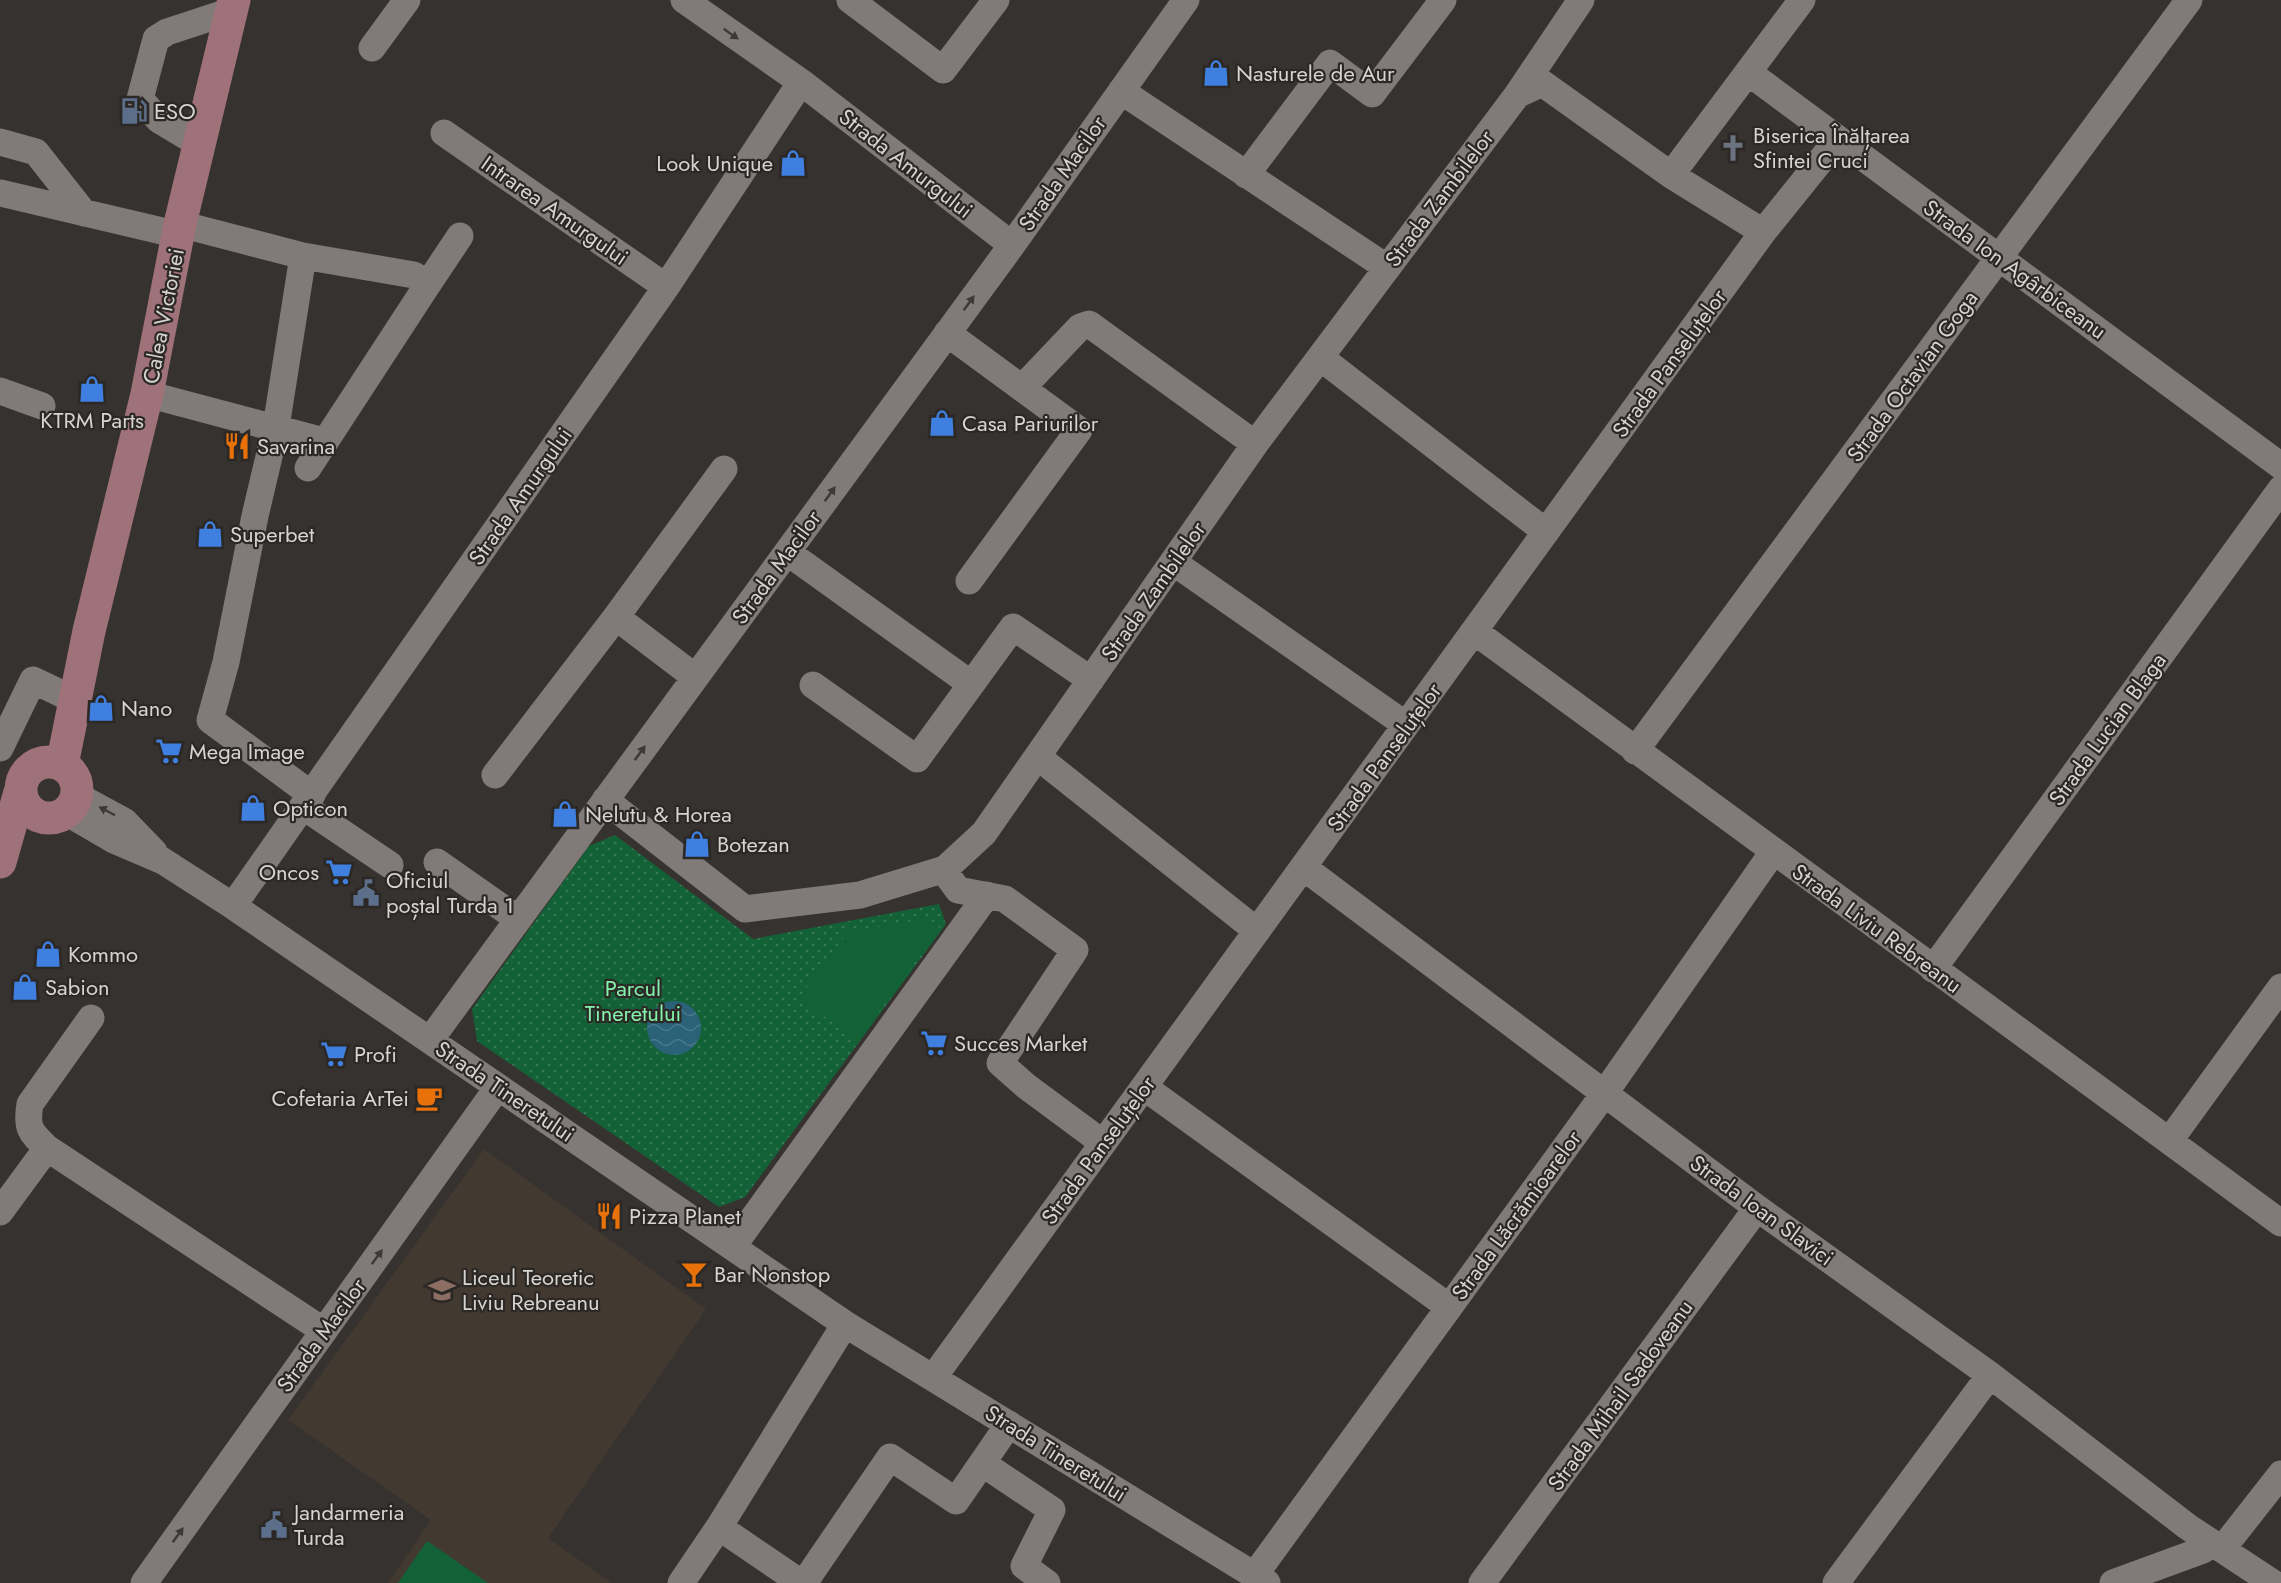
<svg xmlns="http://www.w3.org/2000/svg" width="2281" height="1583" viewBox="0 0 2281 1583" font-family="Jost,sans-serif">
  <defs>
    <pattern id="grass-dots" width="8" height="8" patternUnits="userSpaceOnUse" patternTransform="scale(1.5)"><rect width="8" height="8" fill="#136237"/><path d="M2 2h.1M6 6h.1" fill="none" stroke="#357853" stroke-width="1.8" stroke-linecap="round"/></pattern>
    <pattern id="water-waves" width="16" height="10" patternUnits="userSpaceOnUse" patternTransform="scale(1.5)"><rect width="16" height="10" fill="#2a6278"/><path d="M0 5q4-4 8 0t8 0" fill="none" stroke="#48788a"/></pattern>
  </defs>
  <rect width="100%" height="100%" fill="#36322f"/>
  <path fill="#423931" d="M484,1149l222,160 -158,229 64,45h-224l43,-63 -143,-100z"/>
  <path fill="url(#grass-dots)" d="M615,835l138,104 186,-35 7,20 -201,273 -26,10 -242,-166 -5,-32 117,-163z"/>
  <path fill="#136237" d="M928,918l12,10 -81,111 -61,-40 50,-67z
    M427,1541l61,42h-90z"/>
  <path fill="url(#water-waves)" d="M647 1028a27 27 0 1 1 54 0a27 27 0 1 1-54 0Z"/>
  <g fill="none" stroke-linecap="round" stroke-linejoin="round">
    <path stroke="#807b78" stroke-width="27" d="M684,0l117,82 211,163
      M850,0l93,70 53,-70
      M372,48l35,-48
      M1749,73l532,393
      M1121,91l265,176
      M1517,95l25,-12 129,92 92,57
      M444,133l222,154
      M0,142l36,10 48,61
      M199,144l-40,-24 -19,-21 16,-60 11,-7 64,-21
      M1246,175l84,-112 42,31 71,-94
      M1671,175l131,-175
      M0,193l179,42
      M180,224l123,32 111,19 14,9 32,-48
      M303,256l-27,171 -21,89 -29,146 -16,58 102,75
      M947,333l132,97 -110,151
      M1321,358l225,174
      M1022,388l58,-61 9,-3 166,120
      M0,391l42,15
      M147,394l177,47
      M308,468l120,-184
      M787,552l184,132
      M1173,562l233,163
      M1474,631l807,592
      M695,677l-79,-60 108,-148
      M813,685l104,74 96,-132 78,53
      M0,748l33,-68 29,14
      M1635,751l554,-751
      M1038,757l219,174
      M495,775l121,-158
      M76,795l48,26 30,31
      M605,800l140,109 115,-14 85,-26 39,-36 271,-389 262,-349 64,-95
      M304,807l86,58
      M66,812l48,28 49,21 70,45 612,418 422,259
      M437,862l81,57
      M1303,867l454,341 233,167 198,152 85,56
      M945,869l-1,2 14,19 47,9 70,51 -75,113 26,23 77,57
      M233,906l433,-619 135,-205
      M1933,969l348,-480
      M91,1018l-61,86c-4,24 0,28 17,44l277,183
      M430,1040l582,-795 174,-245
      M1144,1087l305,220
      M2170,1140l111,-153
      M0,1212l47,-64
      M733,1246l254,-351
      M933,1378l830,-1146 75,-93
      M982,1463l70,47 -28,56 23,17
      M719,1527l82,56
      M2223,1548l58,-74
      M1254,1576l350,-482 169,-242
      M144,1583l354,-496
      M681,1583l38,-56 126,-203
      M804,1583l86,-126 66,44 53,-77
      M1482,1583l275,-375
      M1836,1583l154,-208
      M2113,1583l90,-33 7,-8"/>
    <path stroke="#9f7179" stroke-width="33" d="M21 790a28 28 0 1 1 56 0a28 28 0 1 1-56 0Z
      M62,765l27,-134 58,-237 33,-170 54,-224
      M0,862l20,-70"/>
  </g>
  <defs><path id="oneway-solid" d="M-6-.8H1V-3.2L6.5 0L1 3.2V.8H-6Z" transform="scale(1.5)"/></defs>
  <g fill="#3d3936">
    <use href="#oneway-solid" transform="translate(731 34) rotate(35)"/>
    <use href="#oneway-solid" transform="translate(969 303) rotate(-54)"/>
    <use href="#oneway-solid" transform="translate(830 494) rotate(-54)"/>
    <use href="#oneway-solid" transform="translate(640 753) rotate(-54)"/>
    <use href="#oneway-solid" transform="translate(107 811) rotate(-152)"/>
    <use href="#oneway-solid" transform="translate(377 1257) rotate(-54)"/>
    <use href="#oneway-solid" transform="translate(178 1535) rotate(-54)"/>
  </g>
  <defs>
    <symbol id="shop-bare" viewBox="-9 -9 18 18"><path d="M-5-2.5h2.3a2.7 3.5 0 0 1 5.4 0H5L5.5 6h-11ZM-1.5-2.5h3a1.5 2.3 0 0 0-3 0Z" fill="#3f7fe0" stroke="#2c2825" stroke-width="2.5" paint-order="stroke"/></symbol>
    <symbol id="fuel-bare" viewBox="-9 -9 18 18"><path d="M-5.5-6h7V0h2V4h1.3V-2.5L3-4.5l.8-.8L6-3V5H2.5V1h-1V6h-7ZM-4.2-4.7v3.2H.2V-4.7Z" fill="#5c6f8a" stroke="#2c2825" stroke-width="2.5" paint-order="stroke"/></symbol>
    <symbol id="church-bare" viewBox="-9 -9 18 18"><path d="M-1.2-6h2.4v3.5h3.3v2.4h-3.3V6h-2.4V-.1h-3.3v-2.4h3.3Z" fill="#6b7280" stroke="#2c2825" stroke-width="2.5" paint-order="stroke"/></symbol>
    <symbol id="restaurant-bare" viewBox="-9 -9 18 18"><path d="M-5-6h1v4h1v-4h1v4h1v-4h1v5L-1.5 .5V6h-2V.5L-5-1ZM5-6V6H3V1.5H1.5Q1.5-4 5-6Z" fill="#e8710a" stroke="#2c2825" stroke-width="2.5" paint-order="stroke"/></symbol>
    <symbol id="supermarket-bare" viewBox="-9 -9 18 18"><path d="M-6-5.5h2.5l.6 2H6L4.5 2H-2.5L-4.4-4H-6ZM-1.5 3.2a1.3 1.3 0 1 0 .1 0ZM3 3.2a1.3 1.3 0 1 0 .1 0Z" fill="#3f7fe0" stroke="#2c2825" stroke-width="2.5" paint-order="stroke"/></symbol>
    <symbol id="civic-bare" viewBox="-9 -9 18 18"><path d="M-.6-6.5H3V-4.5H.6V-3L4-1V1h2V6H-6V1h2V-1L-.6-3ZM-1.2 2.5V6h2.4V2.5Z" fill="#5c6f8a" stroke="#2c2825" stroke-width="2.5" paint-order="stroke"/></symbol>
    <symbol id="cafe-bare" viewBox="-9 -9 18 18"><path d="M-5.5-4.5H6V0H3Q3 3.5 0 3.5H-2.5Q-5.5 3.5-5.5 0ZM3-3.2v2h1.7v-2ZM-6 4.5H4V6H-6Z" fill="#e8710a" stroke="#2c2825" stroke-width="2.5" paint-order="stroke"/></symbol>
    <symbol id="bar-bare" viewBox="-9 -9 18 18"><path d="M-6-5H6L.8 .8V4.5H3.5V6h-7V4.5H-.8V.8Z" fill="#e8710a" stroke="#2c2825" stroke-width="2.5" paint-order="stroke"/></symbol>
    <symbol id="school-bare" viewBox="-9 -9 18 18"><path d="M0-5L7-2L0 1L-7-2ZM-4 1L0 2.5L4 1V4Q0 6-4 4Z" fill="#8d6e63" stroke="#2c2825" stroke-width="2.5" paint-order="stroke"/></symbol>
  </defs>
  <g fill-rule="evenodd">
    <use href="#shop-bare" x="1197" y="54" width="38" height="38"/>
    <use href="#fuel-bare" x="115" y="92" width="38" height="38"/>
    <use href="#church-bare" x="1714" y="129" width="38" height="38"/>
    <use href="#shop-bare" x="774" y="144" width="38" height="38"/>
    <use href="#shop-bare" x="73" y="370" width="38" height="38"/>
    <use href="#shop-bare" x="923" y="404" width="38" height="38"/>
    <use href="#restaurant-bare" x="218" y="427" width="38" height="38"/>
    <use href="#shop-bare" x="191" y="515" width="38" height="38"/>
    <use href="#shop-bare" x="82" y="689" width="38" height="38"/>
    <use href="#supermarket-bare" x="150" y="732" width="38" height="38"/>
    <use href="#shop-bare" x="234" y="789" width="38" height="38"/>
    <use href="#shop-bare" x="546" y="795" width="38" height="38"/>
    <use href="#shop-bare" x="678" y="825" width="38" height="38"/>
    <use href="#supermarket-bare" x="320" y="853" width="38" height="38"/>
    <use href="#civic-bare" x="347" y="874" width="38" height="38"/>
    <use href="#shop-bare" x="29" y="935" width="38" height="38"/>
    <use href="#shop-bare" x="6" y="968" width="38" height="38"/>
    <use href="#supermarket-bare" x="915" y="1024" width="38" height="38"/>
    <use href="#supermarket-bare" x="315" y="1035" width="38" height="38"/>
    <use href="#cafe-bare" x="410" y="1079" width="38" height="38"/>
    <use href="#restaurant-bare" x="590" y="1197" width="38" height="38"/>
    <use href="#bar-bare" x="675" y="1255" width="38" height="38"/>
    <use href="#school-bare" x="423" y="1271" width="38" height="38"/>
    <use href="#civic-bare" x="255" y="1506" width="38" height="38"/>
  </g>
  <g text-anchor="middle" stroke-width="4.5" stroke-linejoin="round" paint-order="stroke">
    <g font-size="22" fill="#d6d4d1" stroke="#2c2825" text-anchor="start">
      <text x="1236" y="81">Nasturele de Aur</text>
      <text x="154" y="119">ESO</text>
      <text x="1753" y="143">Biserica Înălțarea<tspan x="1753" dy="25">Sfintei Cruci</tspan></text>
      <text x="773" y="171" text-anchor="end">Look Unique</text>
      <text x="92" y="428" text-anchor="middle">KTRM Parts</text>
      <text x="962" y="431">Casa Pariurilor</text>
      <text x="257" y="454">Savarina</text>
      <text x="230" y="542">Superbet</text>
      <text x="121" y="716">Nano</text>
      <text x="189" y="759">Mega Image</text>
      <text x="273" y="816">Opticon</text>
      <text x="585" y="822">Nelutu &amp; Horea</text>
      <text x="717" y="852">Botezan</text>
      <text x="319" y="880" text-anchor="end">Oncos</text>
      <text x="386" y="888">Oficiul<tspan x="386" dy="25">poștal Turda 1</tspan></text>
      <text x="68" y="962">Kommo</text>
      <text x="45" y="995">Sabion</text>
      <text x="954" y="1051">Succes Market</text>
      <text x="354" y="1062">Profi</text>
      <text x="409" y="1106" text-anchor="end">Cofetaria ArTei</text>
      <text x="629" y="1224">Pizza Planet</text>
      <text x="714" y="1282">Bar Nonstop</text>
      <text x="462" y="1285">Liceul Teoretic<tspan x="462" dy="25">Liviu Rebreanu</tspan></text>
      <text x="294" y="1520">Jandarmeria<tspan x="294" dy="25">Turda</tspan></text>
    </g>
    <g font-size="22" fill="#d6d4d1" stroke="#2c2825">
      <text transform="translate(906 163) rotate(38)" y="8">Strada Amurgului</text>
      <text transform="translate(1062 173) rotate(-55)" y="8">Strada Macilor</text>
      <text transform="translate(1439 198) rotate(-53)" y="8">Strada Zambilelor</text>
      <text transform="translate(555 210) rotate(35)" y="8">Intrarea Amurgului</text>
      <text transform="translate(2015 269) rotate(36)" y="8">Strada Ion Agârbiceanu</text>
      <text transform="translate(163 316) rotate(-79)" y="8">Calea Victoriei</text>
      <text transform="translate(1669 363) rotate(-54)" y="8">Strada Panseluțelor</text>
      <text transform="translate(1912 376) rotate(-54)" y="8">Strada Octavian Goga</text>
      <text transform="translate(520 496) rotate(-55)" y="8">Strada Amurgului</text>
      <text transform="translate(776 567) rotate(-54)" y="8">Strada Macilor</text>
      <text transform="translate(1153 591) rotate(-55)" y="8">Strada Zambilelor</text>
      <text transform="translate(2107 729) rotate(-54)" y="8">Strada Lucian Blaga</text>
      <text transform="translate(1384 757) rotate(-54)" y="8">Strada Panseluțelor</text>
      <text transform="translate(1877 928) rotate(36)" y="8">Strada Liviu Rebreanu</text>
      <text transform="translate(505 1091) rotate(34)" y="8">Strada Tineretului</text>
      <text transform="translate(1098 1150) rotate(-54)" y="8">Strada Panseluțelor</text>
      <text transform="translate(1762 1210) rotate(36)" y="8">Strada Ioan Slavici</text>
      <text transform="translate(1516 1215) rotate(-54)" y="8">Strada Lăcrămioarelor</text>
      <text transform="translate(321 1335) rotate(-54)" y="8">Strada Macilor</text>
      <text transform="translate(1620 1395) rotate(-54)" y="8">Strada Mihail Sadoveanu</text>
      <text transform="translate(1056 1453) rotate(32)" y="8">Strada Tineretului</text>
    </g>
    <g font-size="22" fill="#83f2ab" stroke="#2c2825">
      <text x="633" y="996">Parcul<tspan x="633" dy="25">Tineretului</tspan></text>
    </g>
  </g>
</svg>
